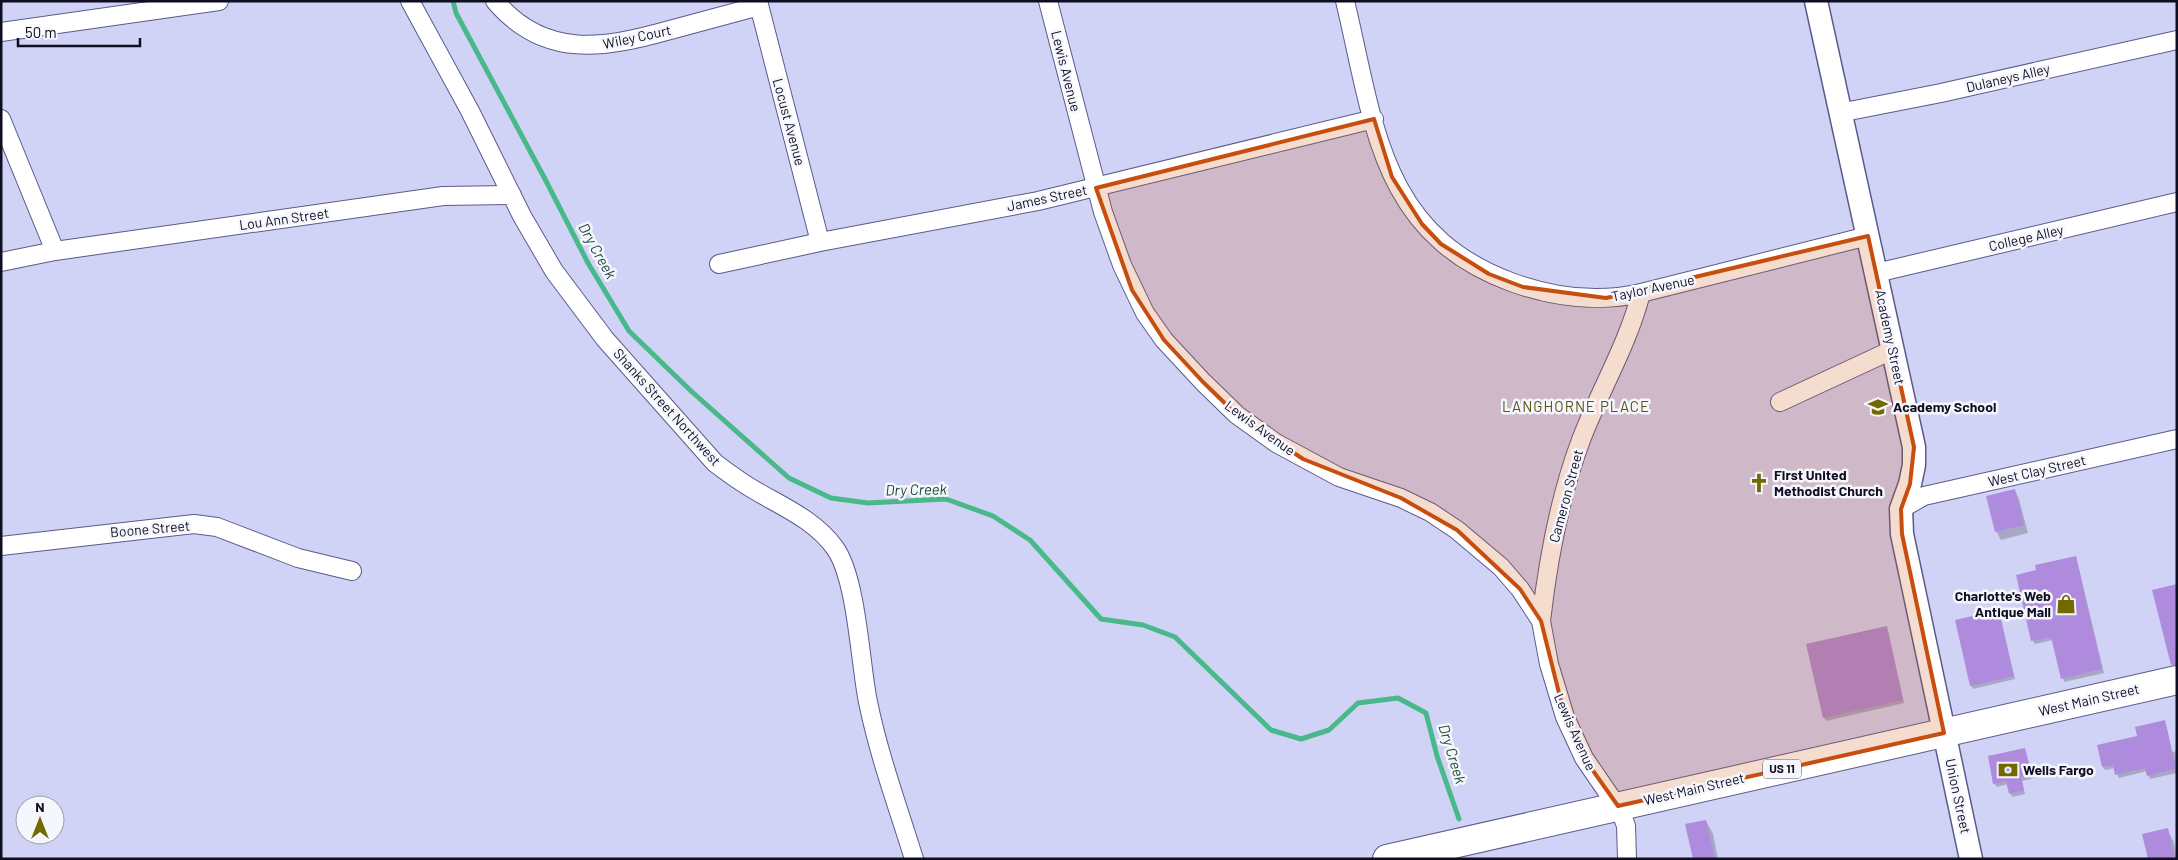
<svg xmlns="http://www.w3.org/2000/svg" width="2178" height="860" viewBox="0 0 2178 860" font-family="Barlow,sans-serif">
  <rect width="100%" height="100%" fill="#d1d3f6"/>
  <path fill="#0003" d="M2015,491l4,8 9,34 -27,7 -5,-9z
    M2076,557l28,116 -40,9 -11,-42 -18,4 -2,-3 -15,-65 20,-5z
    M1998,611l17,68 -42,10 -2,-4z
    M1888,631l16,72 -78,18 -2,-4z
    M2166,725l6,27 5,-1v22l-27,6 -3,-8 -28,7 -4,-10 -10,2 -2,-3 36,-30z
    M2024,749l10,29 -12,3 3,13 -13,3 -4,-13 -11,3 -3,-4z
    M1706,821l7,13 5,25h-24z
    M2167,829l7,13 3,17h-27z"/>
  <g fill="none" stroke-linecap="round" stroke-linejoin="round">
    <path stroke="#49b88a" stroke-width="5" d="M453,1l3,12 89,166 43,84 41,68 62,60 98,87 42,20 37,5 78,-4 47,17 37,24 71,79 42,6 32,12 96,93 30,9 28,-9 29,-27 40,-5 28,15 11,43 22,63"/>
  </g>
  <path fill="#ae8bdc" d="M2015,489l9,36 -29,7 -9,-36z
    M2076,556l26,113 -41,10 -10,-42 -20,4 -15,-66 20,-5 -1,-5z
    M2177,584v81h-6l-19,-75z
    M1999,610l15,66 -44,10 -15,-66z
    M1887,626l16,74 -80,18 -17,-74z
    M2165,720l11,49 -29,7 -2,-8 -30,7 -2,-10 -11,2 -5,-22 40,-9 -2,-9z
    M2025,748l7,27 -11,2 3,13 -15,4 -3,-13 -13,3 -5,-28z
    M1706,820l9,39h-22l-8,-35z
    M2168,828l7,31h-27l-6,-25z"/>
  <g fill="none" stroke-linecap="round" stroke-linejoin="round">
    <defs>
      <path id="minor" d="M410,1l60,110 52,105 32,55 51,68 110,124c8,6 16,12 25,18 32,22 71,34 95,67 22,31 25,115 33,154 11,54 30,105 46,157
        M495,1c50,59 110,47 175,29 30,-8 59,-16 89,-24
        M758,1l62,241
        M1048,1l55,211 19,53 23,48 19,27 39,42 34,33 39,28 63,34 62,21 29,14 27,18 44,37 19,22 21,32 8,43 16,53 19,41 37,54 5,14 1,33
        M1345,1c29,120 34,232 166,281 41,15 87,21 130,11l227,-57
        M1,32l218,-31
        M1839,113l102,-20 236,-53
        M1,119l54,132
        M1,262l54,-11 388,-55 69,-1
        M719,264l101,-22 218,-41 336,-82
        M1876,273l301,-71
        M1780,402l112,-52
        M1901,509l23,-13 253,-57
        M1,546l193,-22 23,3 81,31 54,13
        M1541,621c7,-61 18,-123 40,-181 19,-50 47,-96 60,-147"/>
      <path id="tertiary" d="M1816,1l98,446v18l-4,19 -9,25 1,25 69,325"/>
      <path id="primary" d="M1387,859l790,-179"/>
    </defs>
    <use href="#minor" stroke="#5a5a8d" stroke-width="20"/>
    <use href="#tertiary" stroke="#5a5a8d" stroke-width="25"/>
    <use href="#primary" stroke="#5a5a8d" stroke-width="30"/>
    <use href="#minor" stroke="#fff" stroke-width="18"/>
    <use href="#tertiary" stroke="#fff" stroke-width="22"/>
    <use href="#primary" stroke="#fff" stroke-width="28"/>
  </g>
  <path fill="#c74e0f" fill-opacity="0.2" stroke="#c74e0f" stroke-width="4" stroke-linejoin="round" d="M1374,119l18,58 30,47 19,20 48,30 34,13 83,11 262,-62 46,211 -4,37 -9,25 1,25 42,199 -326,73 -34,-48 -19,-41 -24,-96 -21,-32 -63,-59 -56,-32 -98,-39 -66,-44 -34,-33 -39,-42 -32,-50 -36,-102z"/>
  <defs>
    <symbol id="school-bare" viewBox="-9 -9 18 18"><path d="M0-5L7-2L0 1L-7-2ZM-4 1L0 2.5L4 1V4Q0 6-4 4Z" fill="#736901" stroke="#f6f7fd" stroke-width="2.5" paint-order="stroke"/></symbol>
    <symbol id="church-bare" viewBox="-9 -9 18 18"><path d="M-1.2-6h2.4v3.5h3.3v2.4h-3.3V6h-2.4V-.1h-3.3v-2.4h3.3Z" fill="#736901" stroke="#f6f7fd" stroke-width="2.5" paint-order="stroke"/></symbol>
    <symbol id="shop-bare" viewBox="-9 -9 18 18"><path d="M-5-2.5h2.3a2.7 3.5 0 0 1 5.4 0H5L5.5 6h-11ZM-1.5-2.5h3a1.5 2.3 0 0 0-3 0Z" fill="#736901" stroke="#f6f7fd" stroke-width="2.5" paint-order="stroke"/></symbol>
    <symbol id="bank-bare" viewBox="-9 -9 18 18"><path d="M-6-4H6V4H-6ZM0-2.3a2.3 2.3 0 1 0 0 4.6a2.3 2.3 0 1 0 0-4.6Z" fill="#736901" stroke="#f6f7fd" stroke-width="2.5" paint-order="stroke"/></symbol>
  </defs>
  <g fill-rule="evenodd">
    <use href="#school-bare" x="1864" y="393" width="28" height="28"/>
    <use href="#church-bare" x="1745" y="469" width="28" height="28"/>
    <use href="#shop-bare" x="2052" y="590" width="28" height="28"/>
    <use href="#bank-bare" x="1994" y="756" width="28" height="28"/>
  </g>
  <g text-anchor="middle" stroke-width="5" stroke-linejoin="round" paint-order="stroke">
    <rect fill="#f6f7fd" stroke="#545363" stroke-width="1" x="1763" y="759.5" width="38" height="19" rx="4"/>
    <g font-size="12" font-weight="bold" fill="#0e0d21">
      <text x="1782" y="773">US 11</text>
    </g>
    <g font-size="14" fill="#0e0d21" stroke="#f6f7fd">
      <text transform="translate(637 37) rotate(-12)" y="5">Wiley Court</text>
      <text transform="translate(1066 71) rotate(76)" y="5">Lewis Avenue</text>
      <text transform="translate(2008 78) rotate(-13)" y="5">Dulaneys Alley</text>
      <text transform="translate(789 122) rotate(75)" y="5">Locust Avenue</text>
      <text transform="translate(1047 198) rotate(-12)" y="5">James Street</text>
      <text transform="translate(284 219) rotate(-8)" y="5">Lou Ann Street</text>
      <text transform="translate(2026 238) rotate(-13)" y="5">College Alley</text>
      <text transform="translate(1653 288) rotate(-12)" y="5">Taylor Avenue</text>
      <text transform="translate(1890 337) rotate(78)" y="5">Academy Street</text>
      <text transform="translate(667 407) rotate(48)" y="5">Shanks Street Northwest</text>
      <text transform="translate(1260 428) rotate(36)" y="5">Lewis Avenue</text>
      <text transform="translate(2037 471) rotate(-13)" y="5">West Clay Street</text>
      <text transform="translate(1566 496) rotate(-75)" y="5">Cameron Street</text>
      <text transform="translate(150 529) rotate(-5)" y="5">Boone Street</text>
      <text transform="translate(2089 700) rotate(-13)" y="5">West Main Street</text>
      <text transform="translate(1575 732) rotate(66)" y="5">Lewis Avenue</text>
      <text transform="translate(1694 789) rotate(-13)" y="5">West Main Street</text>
      <text transform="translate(1958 796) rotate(78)" y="5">Union Street</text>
    </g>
    <g font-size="14" font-weight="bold" fill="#0e0d21" stroke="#f6f7fd" text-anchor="start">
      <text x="1893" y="412">Academy School</text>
      <text x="1774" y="480">First United<tspan x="1774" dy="16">Methodist Church</tspan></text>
      <text x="2051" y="601" text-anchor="end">Charlotte's Web<tspan x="2051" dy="16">Antique Mall</tspan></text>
      <text x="2023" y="775">Wells Fargo</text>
    </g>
    <g font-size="15" font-style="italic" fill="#1b4835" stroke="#f6f7fd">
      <text transform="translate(597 251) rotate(61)" y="5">Dry Creek</text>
      <text transform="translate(916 490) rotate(-1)" y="5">Dry Creek</text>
      <text transform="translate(1452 754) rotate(73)" y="5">Dry Creek</text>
    </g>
    <g font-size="15" letter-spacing="1" fill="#595315" stroke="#f6f7fd">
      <text x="1576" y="412">LANGHORNE PLACE</text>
    </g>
  </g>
  <rect width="2178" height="860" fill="none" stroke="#0e0d21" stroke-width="5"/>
  <g transform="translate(40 820)"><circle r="24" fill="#f6f7fd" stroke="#9999a5"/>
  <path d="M0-4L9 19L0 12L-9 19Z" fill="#736901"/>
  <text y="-8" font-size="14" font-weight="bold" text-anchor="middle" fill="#0e0d21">N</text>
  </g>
  <path d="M18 38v8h122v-8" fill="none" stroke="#0e0d21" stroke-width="2.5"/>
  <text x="25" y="38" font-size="15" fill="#0e0d21" stroke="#f6f7fd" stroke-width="4" paint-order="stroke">50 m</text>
</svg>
